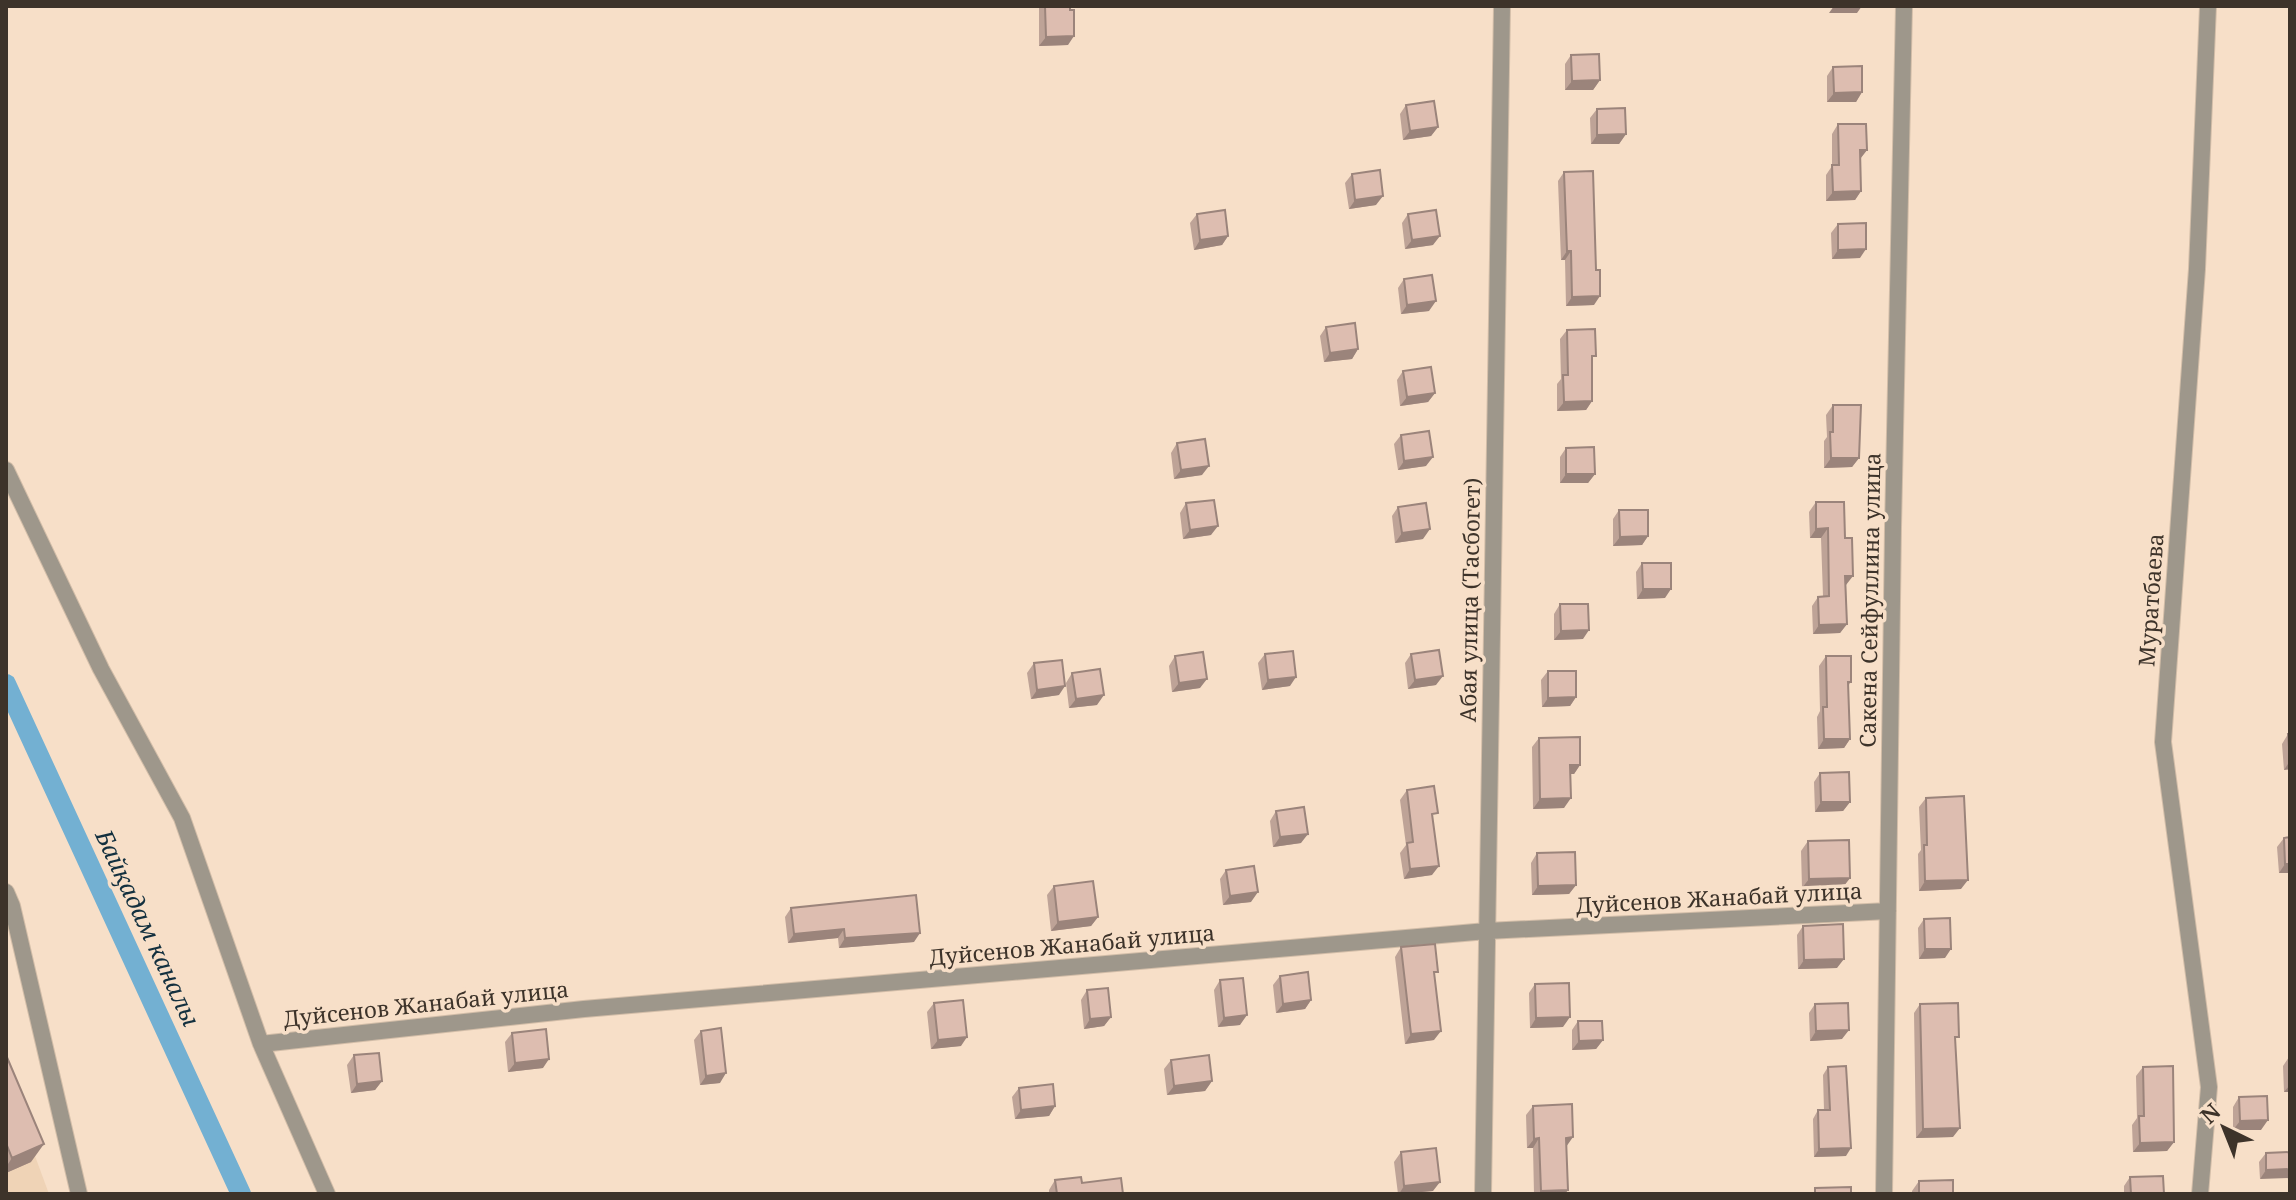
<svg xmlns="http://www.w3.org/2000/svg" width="2296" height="1200" viewBox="0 0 2296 1200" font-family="'Noto Serif',serif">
  <rect width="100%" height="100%" fill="#f7dfc8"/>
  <path fill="#efd3b6" d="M6,1077l43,117h-43z"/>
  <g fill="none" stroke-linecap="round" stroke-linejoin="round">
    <path stroke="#73b0d2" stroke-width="20" d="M6,684l235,510"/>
    <defs>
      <path id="minor" d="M6,470l95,199 81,149 79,226 66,150
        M6,892l6,14 67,288
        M261,1044l323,-35 903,-78 401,-20
        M1483,1194l19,-1188
        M1884,1194l9,-667 11,-521
        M2200,1194l9,-107 -46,-345 34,-473 11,-263"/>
    </defs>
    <use href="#minor" stroke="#d2bda8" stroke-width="18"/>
    <use href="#minor" stroke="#9e978b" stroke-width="16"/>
  </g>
  <path fill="#bea397" d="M1039,6h31l-2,39 -29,1z
    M1571,55l29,25 -7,10h-28v-26z
    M1833,67l29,25 -6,10h-29v-26z
    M1406,105l32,22 -7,9 -28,4 -3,-26z
    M1597,109l29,25 -7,10h-28l-1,-26z
    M1838,124l29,26 -7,9 1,32 -6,9 -29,1v-26l6,-9v-32z
    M1564,172l30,133 -28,1 -1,-46h-4l-3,-79z
    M1352,174l24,31 -27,4 -4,-26z
    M1197,214l31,22 -6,9 -28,5 -4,-27z
    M1408,214l25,31 -28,4 -3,-26z
    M1838,224l22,34 -28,1 -1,-26z
    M1404,279l25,32 -28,3 -3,-26z
    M1326,327l32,22 -6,10 -28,3 -4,-26z
    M1567,330l25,31v40l-6,9 -29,1v-27l4,-5 -1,-40z
    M1403,371l32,22 -7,9 -28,4 -3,-26z
    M1833,405l26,53 -7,9 -28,1v-27l3,-4 -1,-22z
    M1401,435l25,31 -28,4 -4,-26z
    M1177,443l25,32 -28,4 -3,-26z
    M1566,448l29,26 -7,9h-28v-26z
    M1816,502h28l3,122 -7,9 -27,1 -1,-28 6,-9 5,-1 -2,-58h-11l-1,-26z
    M1186,503l25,32 -28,4 -3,-26z
    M1398,507l25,32 -28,4 -3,-27z
    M1619,510l29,26 -6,9 -29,1v-27z
    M1642,563l23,35 -28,1 -1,-27z
    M1560,604l23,35 -29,1v-26z
    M1265,654l25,32 -28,4 -4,-27z
    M1411,654l25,31 -28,4 -3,-26z
    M1175,656l25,32 -28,4 -3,-26z
    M1826,656l25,26 -3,4 2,53 -6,9 -26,1 -1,-32 3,-6 -1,-45z
    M1034,663l25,32 -28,4 -4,-26z
    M1548,671l28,26 -6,9 -28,1 -1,-27z
    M1072,673l25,32 -28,3 -3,-25z
    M2288,734h2v35l-6,1 -2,-26z
    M1539,738l41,27 -6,9h-4l-6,34 -31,1 -1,-62z
    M1820,773l30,29 -7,9 -28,1 -1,-30z
    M1407,790l26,30 -1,55 -28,4 -4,-26 6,-8 -6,-45z
    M1926,798l35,91 -42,2 -1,-37 3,-4 -2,-43z
    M1276,811l25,32 -28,4 -3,-26z
    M2284,838l6,35h-11l-2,-26z
    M1808,841l42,37 -7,9 -41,1 -1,-37z
    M1537,853l39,32 -7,9 -37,1 -1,-32z
    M1226,870l25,32 -28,3 -3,-26z
    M1054,886l44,31 -7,9 -40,5 -4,-36z
    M791,908l123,34 -75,6 -1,-10 -50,5 -3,-26z
    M1924,919l21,39 -26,1 -1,-31z
    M1803,926l34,42 -39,1 -1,-34z
    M1401,947l34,30 -1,63 -29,4 -10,-87z
    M1280,976l31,24 -6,9 -29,4 -3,-28z
    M1220,980l20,45 -22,2 -4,-37z
    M1535,984l28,43 -33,1 -1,-35z
    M1087,990l24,27 -7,9 -20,3 -3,-29z
    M934,1003l27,43 -30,3 -4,-37z
    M1815,1004l27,35 -32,2 -1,-28z
    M1920,1004l35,38 -2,95 -37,1 -2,-125z
    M1578,1021l25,19 -7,9 -24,1v-20z
    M701,1031l19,52 -20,2 -6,-45z
    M512,1033l31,35 -35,4 -3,-30z
    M6,1055l25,107 -25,11z
    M354,1055l28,26 -7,9 -24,3 -4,-28z
    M2289,1057l1,35h-6l-1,-26z
    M1171,1060l41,21 -7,10 -38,4 -3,-26z
    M1828,1067l18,89 -32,1 -1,-38 5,-9h6l-1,-35z
    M2143,1067l31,75 -7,9 -34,1 -1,-27 5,-7 -1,-42z
    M1019,1088l36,18 -6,10 -34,3 -3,-22z
    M2239,1097l22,33h-28v-23z
    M1533,1106l32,88h-31l-1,-46h-6l-1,-33z
    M1401,1152l32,39 -35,3 -4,-32z
    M2290,1152l-30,27 -1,-17 7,-9z
    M2130,1177l34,17h-40v-8z
    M1055,1180l27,3 41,11h-74v-4z
    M1919,1181l34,13h-41v-3z"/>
  <path fill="#9b847b" d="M1834,6h28l-5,7h-28z
    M1074,36l-6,9 -29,1 7,-9z
    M1600,80l-7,10h-28l7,-9z
    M1862,92l-6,10h-29l7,-9z
    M1438,127l-7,9 -28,4 7,-9z
    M1626,134l-7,10h-28l6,-9z
    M1860,150h7l-7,9z
    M1861,191l-6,9 -29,1 7,-9z
    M1383,196l-7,9 -27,4 6,-9z
    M1228,236l-6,9 -28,5 6,-10z
    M1440,236l-7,9 -28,4 7,-9z
    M1866,249l-6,9 -28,1 6,-9z
    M1567,251h4l-6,9h-4z
    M1600,296l-6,9 -28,1 6,-9z
    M1436,301l-7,10 -28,3 6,-9z
    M1358,349l-6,10 -28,3 6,-9z
    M1435,393l-7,9 -28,4 7,-9z
    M1592,401l-6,9 -29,1 7,-9z
    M1433,457l-7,9 -28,4 6,-9z
    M1831,458h28l-7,9 -28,1z
    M1209,466l-7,9 -28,4 7,-9z
    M1566,474h29l-7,9h-28z
    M1218,526l-7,9 -28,4 7,-9z
    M1828,528l-7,10h-11l6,-9z
    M1430,529l-7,10 -28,4 7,-10z
    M1648,536l-6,9 -29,1 7,-9z
    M1845,576h8l-7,9h-7z
    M1643,589h28l-6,9 -28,1z
    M1847,624l-7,9 -27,1 6,-9z
    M1589,630l-6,9 -29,1 7,-9z
    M1443,676l-7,9 -28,4 7,-9z
    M1296,677l-6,9 -28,4 6,-10z
    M1207,679l-7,9 -28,4 7,-9z
    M1065,686l-6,9 -28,4 6,-9z
    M1104,695l-7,10 -28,3 7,-9z
    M1576,697l-6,9 -28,1 6,-9z
    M1824,739h26l-6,9 -26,1z
    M2290,761v8l-6,1z
    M1570,765h10l-6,9h-11z
    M1571,798l-7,10 -31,1 7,-10z
    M1821,802h29l-7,9 -28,1z
    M1308,834l-7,9 -28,4 7,-10z
    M2285,864h5v9h-11z
    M1439,866l-7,9 -28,4 6,-10z
    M1850,878l-7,9 -41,1 7,-9z
    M1968,880l-7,9 -42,2 6,-10z
    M1576,885l-7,9 -37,1 6,-9z
    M1258,892l-7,10 -28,3 7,-9z
    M1098,917l-7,9 -40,5 7,-9z
    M844,929l-6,9 -50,5 6,-9z
    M920,933l-6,9 -75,6 6,-10z
    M1925,949h26l-6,9 -26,1z
    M1844,959l-7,9 -39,1 6,-9z
    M1311,1000l-6,9 -29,4 7,-9z
    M1247,1015l-7,10 -22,2 6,-9z
    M1111,1017l-7,9 -20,3 6,-10z
    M1570,1017l-7,10 -33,1 6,-10z
    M1849,1030l-7,9 -32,2 6,-10z
    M1441,1031l-7,9 -29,4 6,-10z
    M967,1037l-6,9 -30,3 7,-9z
    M1603,1040l-7,9 -24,1 7,-9z
    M549,1059l-6,9 -35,4 7,-9z
    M726,1073l-6,10 -20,2 6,-9z
    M382,1081l-7,9 -24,3 6,-9z
    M1212,1081l-7,10 -38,4 7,-9z
    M2290,1085v7h-6z
    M1055,1106l-6,10 -34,3 6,-9z
    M2268,1120l-7,10h-28l7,-9z
    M1960,1128l-7,9 -37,1 7,-9z
    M1573,1137l-7,10v-9z
    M1539,1138l-6,10h-6l7,-9z
    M2174,1142l-7,9 -34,1 7,-9z
    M44,1144l-13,18 -25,11v-6l6,-9z
    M1851,1148l-5,8 -32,1 5,-8z
    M2290,1169v9l-30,1 6,-9z
    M1440,1182l-7,9 -34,3 5,-8z
    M1568,1190l-3,4h-27l3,-3z"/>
  <path fill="#ddbdb0" stroke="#9b847b" stroke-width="2" d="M1045,6h25v4h4v26l-28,1z
    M1599,54l1,26 -28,1 -1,-26z
    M1862,66v26l-28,1 -1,-26z
    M1434,101l4,26 -28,4 -4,-26z
    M1625,108l1,26 -29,1v-26z
    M1838,124h28l1,26h-7l1,41 -28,1 -1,-27h7z
    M1380,170l3,26 -28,4 -3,-26z
    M1593,171l3,99h4v26l-28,1 -1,-46h-4l-3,-79z
    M1225,210l3,26 -28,4 -3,-26z
    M1436,210l4,26 -28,4 -4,-26z
    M1866,223v26l-28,1v-26z
    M1432,275l4,26 -29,4 -3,-26z
    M1355,323l3,26 -28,4 -4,-26z
    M1595,329l1,27h-4v45l-28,1 -1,-27h5l-1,-45z
    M1431,367l4,26 -28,4 -4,-26z
    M1833,405h28l-2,53h-28l-1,-26h3z
    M1429,431l4,26 -29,4 -3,-26z
    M1205,439l4,27 -28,4 -4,-27z
    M1594,447l1,27h-29v-26z
    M1214,500l4,26 -28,4 -4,-27z
    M1816,502h28l1,36h7l1,38h-8l2,48 -28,1 -1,-28 11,-1 -1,-68 -12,1z
    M1426,503l4,26 -28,4 -4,-26z
    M1619,510h29v26l-28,1z
    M1642,563h29v26h-28z
    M1560,604h28l1,26 -28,1z
    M1439,650l4,26 -28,4 -4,-26z
    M1293,651l3,26 -28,3 -3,-26z
    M1203,652l4,27 -28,4 -4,-27z
    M1826,656h25v26h-3l2,57h-26l-1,-32h4z
    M1062,660l3,26 -28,4 -3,-27z
    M1100,669l4,26 -28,4 -4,-26z
    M1548,671h28v26l-28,1z
    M2288,734h2v26z
    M1580,737v28h-10l1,33 -31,1 -1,-61z
    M1849,772l1,30h-29l-1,-29z
    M1434,786l4,27 -6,1 7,52 -29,3 -3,-26 6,-1 -6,-52z
    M1964,796l4,84 -43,1 -1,-36h3l-1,-47z
    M1304,807l4,27 -28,3 -4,-26z
    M2290,837v27h-5l-1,-26z
    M1849,840l1,38 -41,1 -1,-38z
    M1575,852l1,33 -38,1 -1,-33z
    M1254,866l4,26 -28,4 -4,-26z
    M1093,881l5,36 -40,5 -4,-36z
    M916,895l4,38 -75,5 -1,-9 -50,5 -3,-26z
    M1950,918l1,31h-26l-1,-30z
    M1843,924l1,35 -40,1 -1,-34z
    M1435,944l3,28h-4l7,59 -30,3 -10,-87z
    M1308,972l3,28 -28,4 -3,-28z
    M1243,978l4,37 -23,3 -4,-38z
    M1569,983l1,34 -34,1 -1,-34z
    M1108,988l3,29 -21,2 -3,-29z
    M963,1000l4,37 -29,3 -4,-37z
    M1848,1003l1,27 -33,1 -1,-27z
    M1958,1003l1,34h-4l5,91 -37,1 -3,-125z
    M1578,1021h24l1,19 -24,1z
    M721,1028l5,45 -20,3 -5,-45z
    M546,1029l3,30 -34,4 -3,-30z
    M379,1053l3,28 -25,3 -3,-29z
    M6,1055l38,89 -32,14 -6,-15z
    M1209,1055l3,26 -38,5 -3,-26z
    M1846,1066l5,82 -32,1 -1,-39h12l-2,-43z
    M2173,1066l1,76 -34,1 -1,-27h5l-1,-49z
    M1053,1084l2,22 -34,4 -2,-22z
    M2267,1096l1,24 -28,1 -1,-24z
    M1572,1104l1,33 -7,1 2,52 -27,1 -2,-53 -5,1 -1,-33z
    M1436,1148l4,34 -36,4 -3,-34z
    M2290,1152v17l-24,1v-17z
    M2163,1176l1,18h-33l-1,-17z
    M1081,1177l1,6 39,-5 2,16h-66l-2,-14z
    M1953,1180v14h-34v-13z
    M1851,1187v7h-36v-6z"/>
  <g text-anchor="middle" stroke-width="7" stroke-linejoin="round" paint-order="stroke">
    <g font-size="22" fill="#3d332a" stroke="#f7dfc8">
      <text transform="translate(1470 600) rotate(-89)" y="8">Абая улица (Тасбогет)</text>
      <text transform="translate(1870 600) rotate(-89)" y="8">Сакена Сейфуллина улица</text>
      <text transform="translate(2151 600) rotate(-86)" y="8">Муратбаева</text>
      <text transform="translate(1719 898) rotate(-3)" y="8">Дуйсенов Жанабай улица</text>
      <text transform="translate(1072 945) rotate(-5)" y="8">Дуйсенов Жанабай улица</text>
      <text transform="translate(426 1004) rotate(-6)" y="8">Дуйсенов Жанабай улица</text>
    </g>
    <g font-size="24" font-style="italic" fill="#13303f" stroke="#f7dfc8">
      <text transform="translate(147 928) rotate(65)" y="8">Байқадам каналы</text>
    </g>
  </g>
  <rect width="2296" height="1200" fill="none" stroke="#3d332a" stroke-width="16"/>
  <g transform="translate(2224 1128) rotate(317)" stroke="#f7dfc8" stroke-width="6" paint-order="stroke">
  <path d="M0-6L14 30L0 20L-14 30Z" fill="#3d332a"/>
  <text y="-12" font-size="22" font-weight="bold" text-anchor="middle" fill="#3d332a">N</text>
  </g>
</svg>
